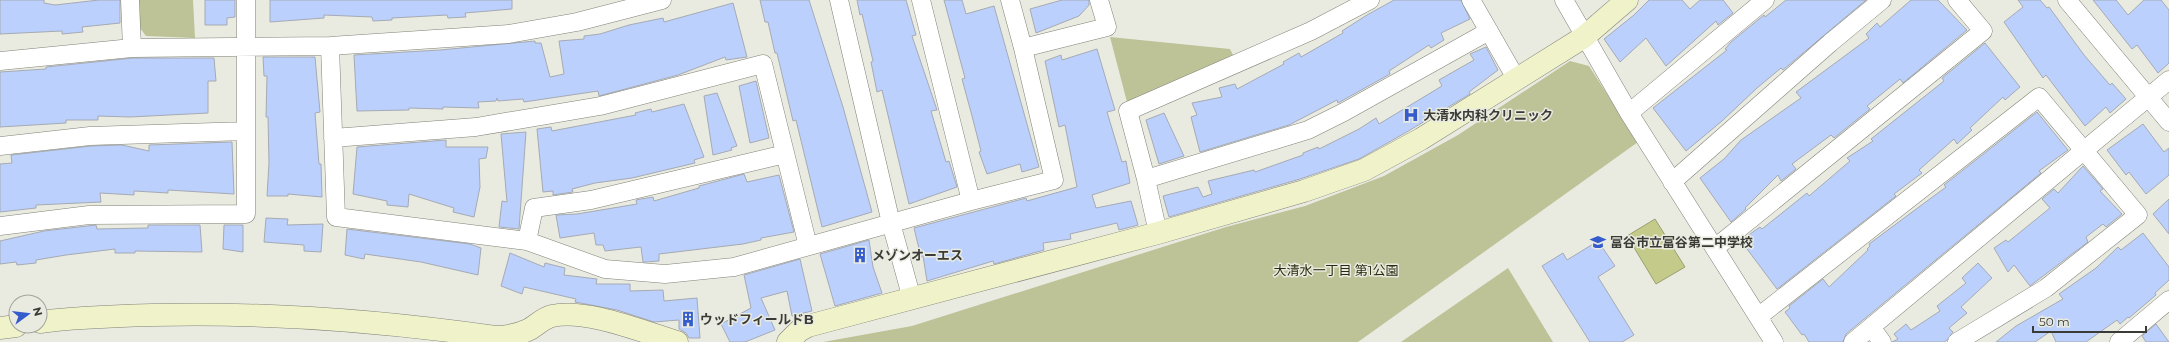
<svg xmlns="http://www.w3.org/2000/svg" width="2169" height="342" viewBox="0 0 2169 342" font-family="Montserrat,'Noto Sans JP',sans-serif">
  <rect width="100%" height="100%" fill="#eaebe0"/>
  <path fill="#bec297" d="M139,0h54l2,38 -49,-2 -6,-8z
    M1110,37l120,12 4,8 -107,45z
    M1570,61l19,5 49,76 -280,200h-535l89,-16 314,-99 79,-21 79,-30 74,-41z
    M1508,268l45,74h-152z"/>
  <path fill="#c4ca89" stroke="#9b9f70" d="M1655,219l30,48 -29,17 -29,-48z"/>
  <path fill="#bbd0fd" stroke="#a5aab4" d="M0,0h44v3l11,2 44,-5h21v23l-38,4 1,5 -21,2v-3l-62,3z
    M205,0h30v17l-8,1v7h-22z
    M270,0h242v9l-47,4 1,4 -18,1 -1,-3 -55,3v2l-19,1 -1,-4 -48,-2v3l-54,4z
    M760,0h49l34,107 29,105 -50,15 -26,-107 -3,1 -16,-68h-2l-7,-31h-3z
    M857,0h49l10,35 -4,1 25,74 -6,1 15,51 3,-1 8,26 -48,17 -27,-114 -5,2 -6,-30 2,-1 -11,-47 -2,1z
    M944,0h18l4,14 28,-8 45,161 -17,5 -2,-8 -33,10 -8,-22 2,-1 -9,-35 -10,-37 3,-1z
    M1062,0h27v5l-10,11 -43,17 -6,-24z
    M1394,0h67l9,19 -29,14 3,7 -13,8 -2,-3 -40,26 1,3 -52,29 -1,-3 -48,25 -89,27 -9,-35 6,-2 -5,-12 30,-6 -3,-9 16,-4 2,5 47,-25 -1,-2 16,-9 2,4 42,-24 -1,-2 25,-16z
    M1649,0h33l8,9 10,-9h23l10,13 -15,12 -2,-4 -50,45 -20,-28 -26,24 -16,-23 30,-24z
    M1786,0h80l-83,70 -2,-2 -24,20 -35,33 -36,30 -33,-43 74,-58 -2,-1 6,-7 33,-27 1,2z
    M1911,0h27l29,30 -64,53 -3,-4 -33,27 3,3 -36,29 -3,-3 -39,29 4,5 -15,12 -3,-6 -33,33 1,1 -15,13 -31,-44 24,-19 17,-19 60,-42 -5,-6 73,-54 -3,-4 11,-11 3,4z
    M2018,0h22l7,8 2,-1 35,48 26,30 2,-2 14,16 -16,14 -4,-6 -21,19 -39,-51 -3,3 -39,-56 19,-15z
    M2093,0h23l12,15 16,-15h17l8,10v53l-11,10 -21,-28 -5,4z
    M733,3l14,54 -21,3 -1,-3 -47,18 -79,21 -1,-5 -74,11 -1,-3 -25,2 -1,-3 -1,3 -18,1 1,6 -36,-1v2l-34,-1v2l-52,1 -3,-56 86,-5 95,-9v2h6l9,34 14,-3 -5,-33 25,-2v-3l16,-2 29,-9 34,-7 1,4z
    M1985,43l35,44 -15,13 -2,-3 -33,31 2,2 -15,14 -3,-5 -35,31 3,3 -28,21 2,2 -119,93 -33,-44 2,-2 -3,-4 17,-12 2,2 45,-36 2,3 41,-35 -3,-3 26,-17 -2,-2 73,-58 -2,-3z
    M1486,47l12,23 -29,22 1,2 -65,39 -46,26 -59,20 -131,38 -6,-21 35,-9 5,10 9,-3 -4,-13 46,-11 1,2 48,-17v-2l15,-6 1,2 40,-20 17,-11 3,6 63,-38 -3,-6 35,-20 -4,-6z
    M1097,49l18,61 -8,2 15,50 4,-1 4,22 -38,12 4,13 35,-7 7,24 -19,5 -2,-7 -47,11 1,5 -28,4 1,7 -50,14 -1,-3 -66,20 -4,-25 -2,1 -7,-29 112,-30 1,3 50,-14 -12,-62 -6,2 -14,-66 16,-6 1,5z
    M263,57h52l5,55 -5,1 4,51h2l1,33 -34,-3v2h-21l2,-33 -1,-46h-2l1,-41h-3z
    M133,58h81l2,23h-8v32l-78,4 -32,-1v4h-32v3l-66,4v-55l46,-3v-2z
    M756,81l13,57 -19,5 -11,-57z
    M717,93l20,53 -6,2 1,2 -19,5 -9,-59z
    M684,104l20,53 -10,3 1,3 -63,15 -37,5 -23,6 1,3 -20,3v-4l-10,1 -6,-63 14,-2 1,4 84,-16 -1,-2 16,-4 1,3z
    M2037,112l31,38 -29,21 2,2 -195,161 -3,8h-34l-5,-8 -2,1 -17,-23 5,-4 -1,-2 34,-27 6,8 39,-37 -1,-1 3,-3 -1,-2 77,-57 -2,-2z
    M1164,113l20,43 -25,8 -13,-44z
    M2143,124l21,28 5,-4v27l-23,19 -17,-22 -3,3 -19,-25z
    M526,132l-7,97 -20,-2 3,-26 5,1 -6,-68z
    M446,140v7h42l-2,11 -7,1 1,28 -6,30 -21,-5 1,-4 -45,-14 -1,13 -21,-2v-4l-34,-7 4,-47z
    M232,142l2,52 -66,-4v3l-34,-2v4l-34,-2 1,9 -65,3v3l-36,4v-48l12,-1 -1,-8 80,-9 31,-1 27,6v-6z
    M2083,166l20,23 -3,2 22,23 -16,13 -3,-3 -17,13 2,5 -58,44 -16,-21 -6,7 -14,-24 12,-8 2,2 42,-34 -8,-9 12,-10 4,4z
    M744,174l3,8 32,-7 15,57 -33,6v2l-18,4 -84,10v7l-13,1h-3l-2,-15 -36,4 -2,-6h-7l-2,-12 -34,5 -4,-23 21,-1 60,-10 -1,-4 5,-1 12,-2 1,4 45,-13v-2z
    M2169,199v35l-16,-20z
    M266,218l22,1 -1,6 36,-1 -2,28 -17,-1v-6l-40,-3z
    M96,225l1,4 51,-1v-3h52l2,27 -67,-1v2h-20v-4l-49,6 -30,5v3l-19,2 -1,-3 -16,2v-23l44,-10z
    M224,225h19v27l-20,-3z
    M347,229l123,15 11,4 -3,27 -57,-13 -56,-8 -1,5 -19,-4z
    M2143,233l26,34v13l-14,13 1,2 -27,23 -1,-1 -8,7 -3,-4 -31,22h-30l-5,-11 -16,11h-39l20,-16 47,-27 -4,-5 37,-26 22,-21 3,3z
    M869,240l4,27 9,26 -47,13 -15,-52z
    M1598,241l17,25 -17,11 36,58 -12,7h-32l-48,-76 21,-13 4,7z
    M510,253l34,14 1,-4 20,5 -1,7 33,4 -1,5h34v7l33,-1 1,11 33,-3 3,40h-11l-3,-5 -7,-4v-9l-25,2 -37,-12 -42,-8 1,-3 -52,-12 -2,7 -21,-8z
    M800,259l12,52 -20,5 -5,-25 -26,7 14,32 -30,12h-15l-9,-18 30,-16 -7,-33z
    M1978,263l14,15 -31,29 6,6 -18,15 4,4 -6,8 -3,2h-52l6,-3 -4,-5 12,-10 5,6 29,-19 -3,-5 29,-23 -4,-5z
    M2156,324l13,18h-23l-4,-6z"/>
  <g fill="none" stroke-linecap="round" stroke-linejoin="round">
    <defs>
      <path id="street" d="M130,0l2,48
        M839,0l52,223 21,76
        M921,0l50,201
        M1471,0l46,80
        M1564,0l65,113 145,229
        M2067,0l102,122
        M330,46l6,171 191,24 78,28 60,5 69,-7 237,-66 83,-21 -31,-132 -13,-48
        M1023,48l84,-21 -8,-27
        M0,61l132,-13 198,-2 179,-12 68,-12 85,-22
        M1629,113l136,-113
        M333,138l143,-11 124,-21 163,-42 45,182
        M0,146l90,-10 156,-5
        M1146,179l162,-49 36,-18 145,-81
        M1672,182l158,-139 52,-43
        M0,226l89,-11 157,-1v-214
        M1158,233l-12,-54 -18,-68 183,-80 59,-31
        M527,241l7,-33 57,-8 194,-46
        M1715,248l268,-217 -26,-31
        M1758,317l281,-220 99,118 -92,73 -89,54
        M1871,327l11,15
        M1853,342l316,-262
        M2119,342l50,-42"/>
      <path id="secondary" d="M40,322c37,-5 74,-6 112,-7 114,-3 230,6 343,22 12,0 22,-2 33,-7 8,-4 15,-12 24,-14 33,-8 91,16 125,26
        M0,328l16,-2
        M788,342l11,-11 9,-5 350,-93 146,-42 60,-21 57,-31 163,-102 43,-37"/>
    </defs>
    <use href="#street" stroke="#818278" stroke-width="19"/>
    <use href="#secondary" stroke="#818278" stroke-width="23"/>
    <use href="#street" stroke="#fff" stroke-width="18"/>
    <use href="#secondary" stroke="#f0f2ca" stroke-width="22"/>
  </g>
  <defs>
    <symbol id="hospital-bare" viewBox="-9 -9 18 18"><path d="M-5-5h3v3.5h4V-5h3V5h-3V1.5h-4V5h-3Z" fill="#345ccc" stroke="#eaebe0" stroke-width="2.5" paint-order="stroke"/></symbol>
    <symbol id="school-bare" viewBox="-9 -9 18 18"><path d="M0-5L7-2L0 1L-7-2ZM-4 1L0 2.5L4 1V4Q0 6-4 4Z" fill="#345ccc" stroke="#eaebe0" stroke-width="2.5" paint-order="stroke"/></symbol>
    <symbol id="building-bare" viewBox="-9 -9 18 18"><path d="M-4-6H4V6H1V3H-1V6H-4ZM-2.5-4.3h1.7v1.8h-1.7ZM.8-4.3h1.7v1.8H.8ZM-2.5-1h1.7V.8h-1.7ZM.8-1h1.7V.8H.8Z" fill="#345ccc" stroke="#eaebe0" stroke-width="2.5" paint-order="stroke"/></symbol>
  </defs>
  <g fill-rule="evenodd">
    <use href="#hospital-bare" x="1400" y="104" width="22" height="22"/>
    <use href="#school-bare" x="1587" y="231" width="22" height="22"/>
    <use href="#building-bare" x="849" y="244" width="22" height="22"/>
    <use href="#building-bare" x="677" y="308" width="22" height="22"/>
  </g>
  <g text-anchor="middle" stroke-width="3" stroke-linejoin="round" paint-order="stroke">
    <g font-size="13" font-weight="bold" fill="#3a3b36" stroke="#eaebe0" text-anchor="start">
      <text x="1423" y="120">大清水内科クリニック</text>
      <text x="1610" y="247">富谷市立富谷第二中学校</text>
      <text x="872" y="260">メゾンオーエス</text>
      <text x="700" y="324">ウッドフィールドB</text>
    </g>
    <g font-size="13" fill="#2a2c0f" stroke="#eaebe0">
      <text x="1336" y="275">大清水一丁目 第1公園</text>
    </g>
  </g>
  <g transform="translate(28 314) rotate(75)"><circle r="19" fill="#eaebe0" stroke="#a4a59c"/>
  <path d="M0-3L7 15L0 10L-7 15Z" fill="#345ccc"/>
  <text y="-6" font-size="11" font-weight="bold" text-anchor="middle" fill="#3a3b36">N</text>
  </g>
  <path d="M2033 326v6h113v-6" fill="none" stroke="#3a3b36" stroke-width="2"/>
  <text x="2039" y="326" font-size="12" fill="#3a3b36" stroke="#eaebe0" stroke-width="3" paint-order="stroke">50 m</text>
</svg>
